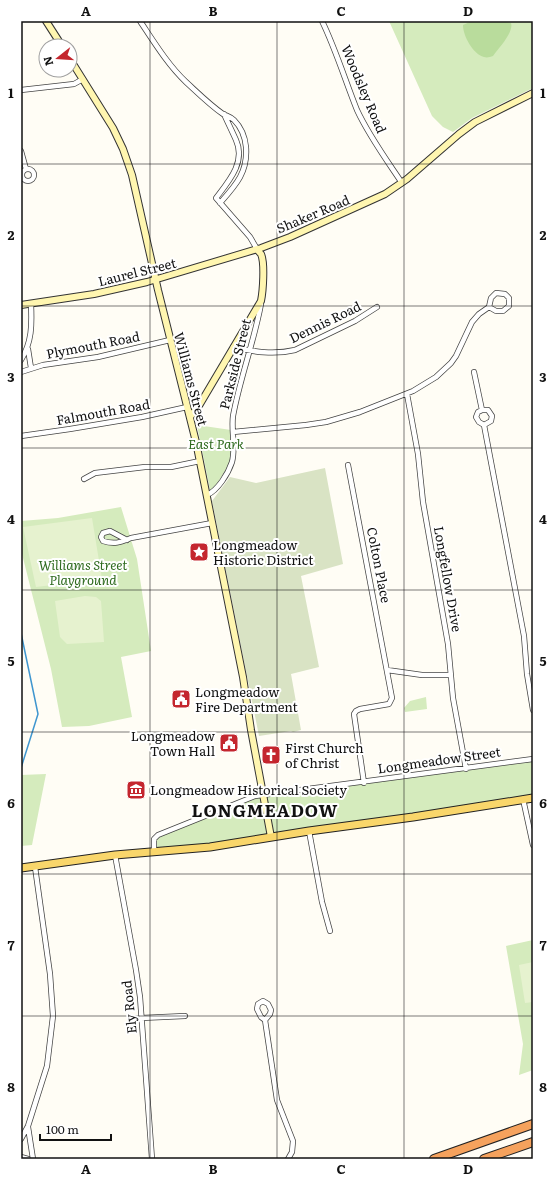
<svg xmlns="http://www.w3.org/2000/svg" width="554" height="1180" viewBox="0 0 554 1180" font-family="Literata,serif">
  <rect width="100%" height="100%" fill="#fffdf5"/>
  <path fill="#d5ebbd" d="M389,21h144v67l-61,30 -19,14 -10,-5 -11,-11z
    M197,425l34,5 1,18 -2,15 -17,27h-3z
    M121,507l16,52 14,92 -30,6 11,60 -43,9 -27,1 -11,-58 -30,-119v-29l37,-3z
    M426,697l1,12 -22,3 -1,-4 6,-7z
    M533,759v39l-379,53 2,-14 99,-41z
    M46,774l-14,71 -11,1v-71z
    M533,940v130l-14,5 4,-31 -17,-98z"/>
  <path fill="#b9dc9c" d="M472,21h27l12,2c3,9 -12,25 -18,33 -3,1 -6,2 -9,1 -11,-3 -21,-21 -21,-32z"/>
  <path fill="#d9e3c4" d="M325,468l18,96 -42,12 18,91 -28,7 10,56 -8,2 -2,-1 -32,5 -47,-235 18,-24 26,6z"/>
  <path fill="#e6f2cf" d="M92,518l10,61 -66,8 -13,-60z
    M85,596l11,1 5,4 3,41 -37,2 -7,-7 -5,-36z
    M533,962v40l-8,1 -6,-38z"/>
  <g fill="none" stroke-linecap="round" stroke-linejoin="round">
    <path stroke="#3f96cf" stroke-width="1.5" d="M21,633l17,81 -17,54"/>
    <defs>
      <path id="street" d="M140,21c14,21 28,44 46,61 12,11 24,23 37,32 4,2 8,3 11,6 7,7 11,17 12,27 2,25 -10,38 -26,56
        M322,21c14,29 23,59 35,89 12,26 29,49 45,73
        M21,90l53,-6 9,-5
        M224,114c4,9 8,17 12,26 10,22 -7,41 -20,58l34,39 7,12
        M21,151l5,18
        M22 175a6 6 0 1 1 12 0a6 6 0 1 1-12 0Z
        M496,293l9,1 4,4v8l-6,5h-7l-7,-4 2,-9z
        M233,347c21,5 41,8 62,3l60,-29 22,-14
        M28,349l3,19
        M21,360c11,-18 11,-35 10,-56
        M21,372l22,-7 55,-8 72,-17
        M474,372l8,38h6l4,6 -1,5 -7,4 40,211 3,38 6,36
        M407,394l11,60 5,48 25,142 5,54 13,71
        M482,410l-4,2 -2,5 3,5 5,3
        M233,432l73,-7 20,-3 34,-10 53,-21 23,-14 15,-14 5,-7 16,-34 7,-8 10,-7
        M21,436l49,-7 72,-12 45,-10
        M348,465l44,233 -3,6 -29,5 -4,2 -2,3 10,69
        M84,479l11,-6 50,-6h26l29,-6
        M207,495c11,-5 21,-21 25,-33 4,-15 -1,-31 1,-46 7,-38 21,-74 28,-112
        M127,540l-17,-9 -7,2 -2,4 2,4c12,4 18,1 28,-3l81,-15
        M387,670l35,5h28
        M523,799l10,46
        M309,831l13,71 8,29
        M154,851v-12l4,-4 97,-39 278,-37
        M115,855l21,115 4,27 12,162
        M141,1018l44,-2
        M265,1020l5,-6 1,-4 -3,-6 -5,-3 -5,3 -1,5 4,8 4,3 12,80 16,41 -1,11 -4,7
        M28,1127l5,32
        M21,1139l7,-13 19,-60 6,-50 -3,-42 -15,-107
        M21,1157l7,2"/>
      <path id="secondary" d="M46,21l16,25
        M70,59l43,69 10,21 9,26 26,115 38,152 47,235 8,53 20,107
        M21,305l73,-11 53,-12 114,-34 29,-11 95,-43 22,-15 52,-45 16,-12 58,-29
        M190,417l10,-13 61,-103c2,-10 4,-38 0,-47 0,0 -4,-4 -4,-5"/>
      <path id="primary" d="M21,868l94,-13 95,-8 99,-16 104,-14 120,-19"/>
      <path id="highway" d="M434,1159l99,-35
        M484,1159l49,-17"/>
    </defs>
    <use href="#street" stroke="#444" stroke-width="6"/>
    <use href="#secondary" stroke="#333" stroke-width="8"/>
    <use href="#primary" stroke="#222" stroke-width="9"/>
    <use href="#highway" stroke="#222" stroke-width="10"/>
    <use href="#street" stroke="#fff" stroke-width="4.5"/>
    <use href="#secondary" stroke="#fff6b0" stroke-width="6"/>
    <use href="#primary" stroke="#f9d66b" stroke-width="7"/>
    <use href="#highway" stroke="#f5a25d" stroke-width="8"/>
  </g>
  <path fill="none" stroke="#111" stroke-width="1" stroke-opacity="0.55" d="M150,21v1138M277,21v1138M404,21v1138M21,164h512M21,306h512M21,448h512M21,590h512M21,732h512M21,874h512M21,1016h512"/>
  <defs>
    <symbol id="sight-square" viewBox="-11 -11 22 22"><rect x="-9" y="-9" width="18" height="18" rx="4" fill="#c4262e" stroke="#fff"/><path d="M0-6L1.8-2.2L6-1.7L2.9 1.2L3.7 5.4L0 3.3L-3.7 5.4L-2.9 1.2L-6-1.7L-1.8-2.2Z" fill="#fff"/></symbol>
    <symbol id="civic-square" viewBox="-11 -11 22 22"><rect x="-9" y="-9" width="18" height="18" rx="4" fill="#c4262e" stroke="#fff"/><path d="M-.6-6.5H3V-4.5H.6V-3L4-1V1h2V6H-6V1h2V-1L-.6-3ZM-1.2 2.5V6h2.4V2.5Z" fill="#fff"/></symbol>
    <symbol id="church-square" viewBox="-11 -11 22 22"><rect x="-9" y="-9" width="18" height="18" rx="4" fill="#c4262e" stroke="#fff"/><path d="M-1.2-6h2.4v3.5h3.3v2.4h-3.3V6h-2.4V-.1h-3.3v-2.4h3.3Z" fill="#fff"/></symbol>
    <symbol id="museum-square" viewBox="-11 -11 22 22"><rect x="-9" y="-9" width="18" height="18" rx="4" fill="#c4262e" stroke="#fff"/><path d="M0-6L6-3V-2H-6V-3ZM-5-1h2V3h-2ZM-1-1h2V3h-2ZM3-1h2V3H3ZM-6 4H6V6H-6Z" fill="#fff"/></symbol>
  </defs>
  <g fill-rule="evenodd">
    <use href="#sight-square" x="188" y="541" width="22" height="22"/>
    <use href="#civic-square" x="170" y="688" width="22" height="22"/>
    <use href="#civic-square" x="218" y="732" width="22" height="22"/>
    <use href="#church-square" x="260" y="744" width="22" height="22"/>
    <use href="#museum-square" x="125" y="779" width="22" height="22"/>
  </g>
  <g text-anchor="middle" stroke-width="4" stroke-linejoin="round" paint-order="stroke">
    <g font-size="13" fill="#111" stroke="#fff">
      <text transform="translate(364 89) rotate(67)" y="5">Woodsley Road</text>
      <text transform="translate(313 214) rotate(-23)" y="5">Shaker Road</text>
      <text transform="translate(137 272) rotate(-14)" y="5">Laurel Street</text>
      <text transform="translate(325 322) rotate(-26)" y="5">Dennis Road</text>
      <text transform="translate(93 345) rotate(-11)" y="5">Plymouth Road</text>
      <text transform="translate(235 364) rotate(-76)" y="5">Parkside Street</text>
      <text transform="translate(191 379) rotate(75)" y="5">Williams Street</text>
      <text transform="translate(103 412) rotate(-10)" y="5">Falmouth Road</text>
      <text transform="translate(379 565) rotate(79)" y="5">Colton Place</text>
      <text transform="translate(448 579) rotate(80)" y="5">Longfellow Drive</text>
      <text transform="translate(439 760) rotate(-8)" y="5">Longmeadow Street</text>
      <text transform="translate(129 1007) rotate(-96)" y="5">Ely Road</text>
    </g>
    <g font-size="13" font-style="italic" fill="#2f6b1f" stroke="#fff">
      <text x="216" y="449">East Park</text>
      <text x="83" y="570">Williams Street<tspan x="83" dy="15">Playground</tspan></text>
    </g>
    <g font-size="13" fill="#111" stroke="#fff" text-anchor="start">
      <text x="213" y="550">Longmeadow<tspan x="213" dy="15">Historic District</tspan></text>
      <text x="195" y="697">Longmeadow<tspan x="195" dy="15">Fire Department</tspan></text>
      <text x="215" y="741" text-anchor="end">Longmeadow<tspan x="215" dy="15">Town Hall</tspan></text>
      <text x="285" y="753">First Church<tspan x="285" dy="15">of Christ</tspan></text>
      <text x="150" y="795">Longmeadow Historical Society</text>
    </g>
    <g font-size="17" font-weight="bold" letter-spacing="1" fill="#111" stroke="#fff">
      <text x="265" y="817">LONGMEADOW</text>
    </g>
  </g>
  <rect width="554" height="1180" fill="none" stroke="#ffffff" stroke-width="44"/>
  <g transform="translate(58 58) rotate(253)"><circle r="19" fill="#ffffff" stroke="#a0a0a0"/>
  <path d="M0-3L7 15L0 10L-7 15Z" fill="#c4262e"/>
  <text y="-6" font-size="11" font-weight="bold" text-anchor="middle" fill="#111111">N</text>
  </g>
  <path d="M40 1134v6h71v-6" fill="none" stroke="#111111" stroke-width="2"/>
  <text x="46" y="1134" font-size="12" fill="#111111" stroke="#ffffff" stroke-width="3" paint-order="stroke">100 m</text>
  <rect x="22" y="22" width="510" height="1136" fill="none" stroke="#111" stroke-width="1.5"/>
  <g font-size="13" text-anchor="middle" font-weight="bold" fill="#111">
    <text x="86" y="16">A</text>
    <text x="213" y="16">B</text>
    <text x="341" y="16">C</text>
    <text x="468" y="16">D</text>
    <text x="11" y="98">1</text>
    <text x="543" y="98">1</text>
    <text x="11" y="240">2</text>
    <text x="543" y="240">2</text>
    <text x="11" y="382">3</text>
    <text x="543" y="382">3</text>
    <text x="11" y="524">4</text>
    <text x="543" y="524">4</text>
    <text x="11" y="666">5</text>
    <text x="543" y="666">5</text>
    <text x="11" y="808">6</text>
    <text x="543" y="808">6</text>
    <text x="11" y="950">7</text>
    <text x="543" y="950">7</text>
    <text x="11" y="1092">8</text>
    <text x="543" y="1092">8</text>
    <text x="86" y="1174">A</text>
    <text x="213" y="1174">B</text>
    <text x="341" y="1174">C</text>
    <text x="468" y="1174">D</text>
  </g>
</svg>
